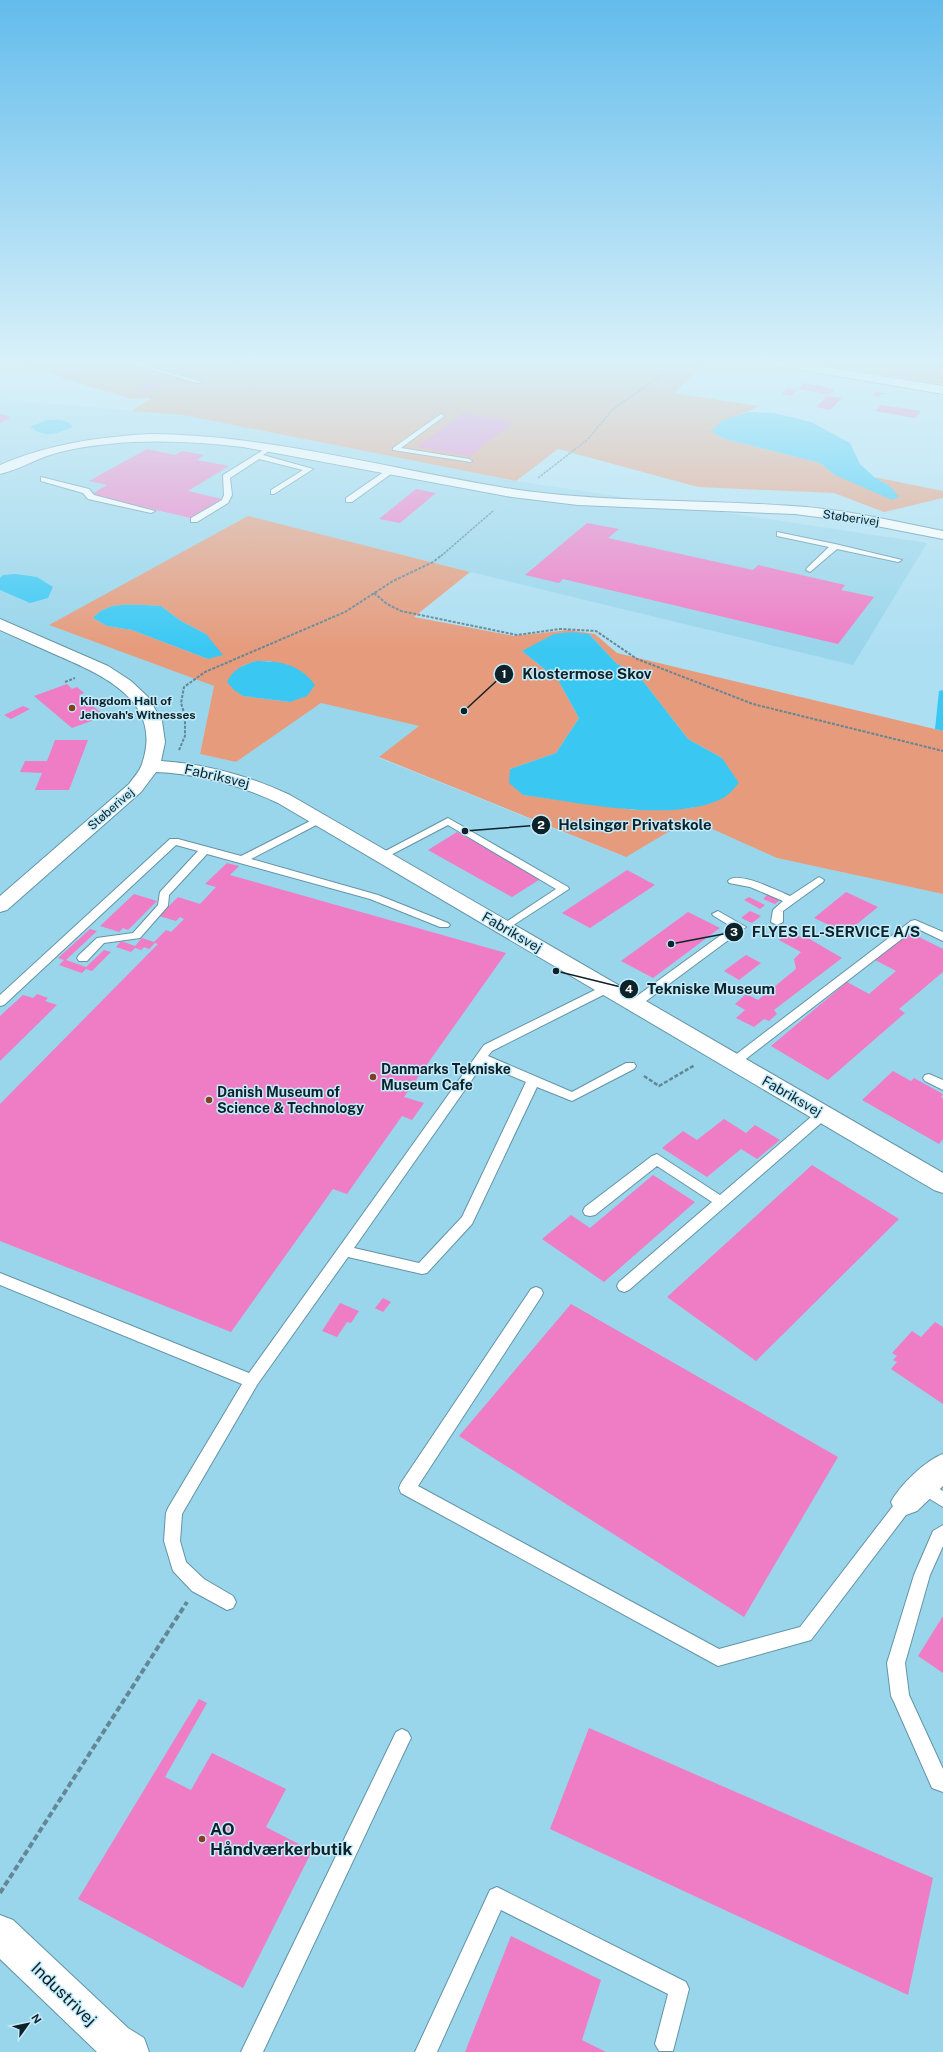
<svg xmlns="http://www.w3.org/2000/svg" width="943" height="2052" viewBox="0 0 943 2052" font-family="'Public Sans',sans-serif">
  <rect width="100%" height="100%" fill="#addff2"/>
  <path fill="#99d5eb" d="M0,399l183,16 333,66 411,62 -74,122 -432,-105 -372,65 165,61 -14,68 36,8 85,-59 98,23 -40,32 246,99 65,-38 87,39 166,36v1158h-943z"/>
  <path fill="#e69b7c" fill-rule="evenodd" d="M8,361h700l-34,32 84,13c-16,11 -34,9 -46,26l13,7 95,24 15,12 55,11 -16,-9 69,14v7l-59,14 -50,-19 -136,-6 -140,-38 -42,32 -333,-66 -52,-4 21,-13 -21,1z
    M797,361h146v23z
    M248,516l222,56 -56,45 100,19 55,-6 26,4 22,19 326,78v163l-166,-36 -87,-39 -64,38 -247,-100 40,-31 -98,-23 -85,59 -36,-8 14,-68 -165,-61zM145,605l16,1 20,15 25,13 2,25 -76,-29 -25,-4 -14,-8c14,-16 32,-13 52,-13zM589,634l28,30 19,8 52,67 34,19 -29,50 -58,2 -112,-15 -13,-26 46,-16 23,-35 -21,-38 -36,-29zM256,661h15l19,41 -47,-6 -1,-30z"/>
  <path fill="#3ac8f3" d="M749,412l25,1 37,9 39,21 10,21 14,13 16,9 9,11 -7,3 -57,-25 -15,-12 -95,-24 -14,-7 11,-12z
    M47,420c10,0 20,-2 26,7 -18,7 -26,12 -43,0z
    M16,574l21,3 16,10 -5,11 -18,5 -30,-13v-12l3,-3z
    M145,605l16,1 20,15 25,13 17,21 -15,4 -76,-29 -25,-4 -14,-8c14,-16 32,-13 52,-13z
    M571,632l18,2 28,30 19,8 52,67 34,19 17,25c-5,5 -10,12 -16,15 -48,26 -147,4 -200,-3l-14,-12 1,-14 46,-16 23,-35 -21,-38 -36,-29 32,-17z
    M256,661c24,0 44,3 59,24l-8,11 -17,6 -47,-6 -9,-6 -7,-8c6,-13 16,-17 29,-21z
    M943,690v41l-8,-2 4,-38z"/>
  <path fill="#ef7dc5" d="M99,361h13l-15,6 -7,-2z
    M234,364l13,2 -32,6 -5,-2z
    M62,366l10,3 8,-2 8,2 -19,7 -18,-6z
    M180,367l9,3 -8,3 -9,-3z
    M154,383l9,3 -19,6 -6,-3 11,-2 -3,-2z
    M804,383l31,6 -6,6 -31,-6z
    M787,388l10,2 -6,6 -9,-2z
    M876,392l14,2h-9l-3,3 -6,-1z
    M827,396l15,2 -12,12 -14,-3z
    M881,405l40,6 -6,7 -40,-7z
    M463,413l51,9 -44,34 -53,-9z
    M0,414l11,3 -11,6z
    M147,449l28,6 7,-4 22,4 -7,5 32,6 -41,25 34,8 -31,19 -101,-23 17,-10 -18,-4z
    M416,489l20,4 -36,30 -21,-4z
    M587,523l32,6 -11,9 145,32 5,-5 87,20 -4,5 33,7 -36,47 -275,-65 -4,4 -34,-8z
    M67,684l5,5 5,-2 7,6 -5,2 26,21 -33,12 -38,-32z
    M23,706l7,3 -19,10 -7,-4z
    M55,740h33l-19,50h-34l7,-17 -22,-1 5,-11h22z
    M457,832l85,46 -30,19 -84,-47z
    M227,863l12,3 -9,9 276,78 -102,144 20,6 -12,17 -10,-4 -55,78 -14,-5 -102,143 -231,-91v-137l158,-160 -3,-1 -6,6 -5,-2 -3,3 -6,-2 -4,4 -15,-5 5,-6 14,5 7,-8 12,4 12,-12 5,2 13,-13 -4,-2 -4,4 -17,-5 19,-19 22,7 16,-17 -11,-3z
    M627,870l28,15 -65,43 -28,-15z
    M846,892l32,15 -32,26 -32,-15z
    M134,894l23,7 -29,29 -5,-2 -4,4 -19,-6z
    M768,894l12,6 -5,4 -12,-5z
    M749,897l16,8 -5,4 -16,-9z
    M750,911l11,5 -9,7 -11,-5z
    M688,912l32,16 -67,50 -32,-17z
    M90,929l7,2 -31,29 20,7 18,-17 7,2 -19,19 -6,-2 -4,4 -23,-8 5,-5 -6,-2z
    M789,932l14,6h5l34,20 -68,52 3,4 -8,7 -5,-2 -10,8 -18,-9 9,-8 -10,-6 11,-10 12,6 38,-31 -2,-10 7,-7 -22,-12z
    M909,932l34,17v23l-44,37 6,4 -77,67 -57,-34 76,-64 22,12 27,-23 -21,-11z
    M746,955l15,8 -22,17 -15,-9z
    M37,994l11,4 -3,3 12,4 -57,56v-45l23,-21 10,3z
    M893,1071l18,10 3,-3 29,16 -2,3 2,1v41l-4,5 -77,-44z
    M724,1119l22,14 9,-8 25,15 -23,19 -16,-10 -34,28 -45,-29 21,-17 14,9z
    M812,1165l87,54 -143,142 -89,-64z
    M653,1175l42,27 -91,80 -62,-43 29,-24 19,13z
    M383,1298l8,4 -8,10 -8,-4z
    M340,1303l19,8 -8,12 -4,-1 -10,15 -15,-6z
    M571,1304l267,153 -94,160 -285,-181z
    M935,1322l8,5v77l-52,-35 6,-7 -4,-2 4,-4 -5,-3 20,-22 9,6z
    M943,1616v57l-25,-17z
    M199,1699l8,4 -42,74 26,13 21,-37 74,36 -20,38 46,24 -69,137 -165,-89z
    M589,1728l344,150 -25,117 -358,-166z
    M511,1936l90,44 -19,60 24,12h-141z"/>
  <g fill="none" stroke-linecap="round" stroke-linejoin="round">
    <defs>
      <path id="service" d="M121,361h10l71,21 -5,1z
        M441,414l3,2 -1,1 -42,31 68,11 3,2 -1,1 -78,-12v-2z
        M268,447l5,1 -10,7 50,14 -39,25h-3v-4l32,-20 -44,-11 -29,19 2,17 -4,8 -31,19h-6v-4l31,-18 2,-5 -1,-20z
        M388,469l7,2 -43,31h-6v-4z
        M41,477l48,12 5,6 61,16 -4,2 -63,-14 -5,-6 -42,-12z
        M777,532l58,12 67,16 -4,2 -61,-13 -27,23 -4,-2 1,-2 22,-21 -52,-11z
        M318,817l4,1 1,2 -1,2 -71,37 127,36 70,28 2,2 -2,2h-8l-70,-28 -163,-45 -38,41 -1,11 -28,32 -36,5 -17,18h-8l-2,-3 2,-3 18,-17 36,-5 25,-28 2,-13 38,-41 -22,-6 -172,160 -4,1v-11l170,-156h8l63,17z
        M448,818l120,69 1,2 -65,42 -4,-1 -2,-2 2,-2 56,-37 -108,-64 -63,33h-8l-1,-2z
        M819,877l5,3 -1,2 -40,29v11l-6,3 -6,-3 2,-12 10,-9 -33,-14 -21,-4 -1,-2c9,-11 50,10 62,15z
        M718,911l28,16 -108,80h-8l-2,-3 2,-3 102,-74 -18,-11 -2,-2z
        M915,920l28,12v9l-27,-13 -178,137h-8l-2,-3 2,-3 181,-138z
        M607,984l6,4 -2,3 -119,60 -4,5 84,36 54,-29h8l2,3 -2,3 -62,32 -35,-14 -65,137 -45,49 -5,1 -74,-17 -91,128 -75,129 -2,27 6,21 18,17 29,17 3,6 -3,6 -6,2 -35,-19 -19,-20 -9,-30 2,-28 2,-5 74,-124 -242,-99v-12l249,100 235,-328zM483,1064l43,18 -64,135 -43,46 -65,-15z
        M929,1074l14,6v10l-18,-9 -2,-3 2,-3z
        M823,1110l5,1 1,3 -1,3 -199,173 -5,2 -5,-2 -2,-4 2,-4 93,-80 -55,-36 -62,49 -5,1 -5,-1 -2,-4 2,-4 67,-51 5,-2 63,41 98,-84z
        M536,1287l5,2 2,4 -2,4 -123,189 301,163 81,-22 100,-130 6,-2 6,2 2,5 -2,5 -101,133 -93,26 -317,-173 -2,-5 2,-5 130,-194z
        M923,1479l20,12v16l-26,-16 -2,-5 2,-5z
        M943,1525v21l-13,29 -25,88 4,32 34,74v23l-11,-4 -38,-86 -3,-6 -4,-33 27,-88 19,-44z
        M402,1729l6,3 3,6 -3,6 -145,308h-22l155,-320z
        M497,1887l189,95 3,7 -16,62h-14l-4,-7 13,-50 -167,-84 -64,142h-22l75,-162z"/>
      <path id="minor" d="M151,434c122,1 241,36 361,55 93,14 187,10 280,17 51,3 101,15 151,25v8l-87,-17 -61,-8 -217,-9 -66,-8 -269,-50c-61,-7 -123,-9 -183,5 -21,5 -39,17 -60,22v-9c49,-21 98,-28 151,-31z
        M0,619l108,47 23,15 17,16 14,24 3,21 -4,19c45,3 88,15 129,34l653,378v20l-9,-3 -656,-387c-40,-19 -79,-29 -122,-31l-15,20 -134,118 -7,2v-16l129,-112c4,-6 11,-13 13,-20 21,-61 -35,-87 -81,-107 -20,-9 -41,-18 -61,-27z
        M943,1454v32l-26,25 -11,4 -11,-4 -4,-9c8,-16 35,-42 52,-48z
        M0,1915l13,5 115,108 16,10 5,14h-52l-97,-93z"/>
      <path id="tertiary" d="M762,361h26l155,25v8l-176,-30z"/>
    </defs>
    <use href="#service" stroke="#6394a5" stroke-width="2"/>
    <use href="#minor" stroke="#6394a5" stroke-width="2"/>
    <use href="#tertiary" stroke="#6394a5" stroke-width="2"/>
    <path stroke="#638794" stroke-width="1.5" stroke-dasharray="2.5 1" stroke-linecap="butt" d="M538,478l49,-38 26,-31 52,-36 11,-12
      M441,556l52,-45"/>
    <path stroke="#638794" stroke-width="2" stroke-dasharray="3 1.5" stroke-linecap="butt" d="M374,593l13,11 14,7 116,24 43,-6 36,2 41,28 116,45 190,47
      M65,682l10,-4
      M179,750l6,-14v-20l-4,-13 3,-16 21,-15 140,-60 48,-31 40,-19 9,-7"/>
    <path stroke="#638794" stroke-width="2.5" stroke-dasharray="4 2" stroke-linecap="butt" d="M644,1076l15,10 36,-21"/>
    <path stroke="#638794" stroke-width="4" stroke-dasharray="6 3" stroke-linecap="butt" d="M0,1893l187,-291"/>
    <use href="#service" fill="#fff" fill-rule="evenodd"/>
    <use href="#minor" fill="#fff" fill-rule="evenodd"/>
    <use href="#tertiary" fill="#fff" fill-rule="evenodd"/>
  </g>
  <linearGradient id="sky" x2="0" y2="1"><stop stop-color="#62bcec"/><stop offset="0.56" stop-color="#daf1f9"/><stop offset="1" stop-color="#daf1f9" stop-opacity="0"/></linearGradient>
  <rect width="943" height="648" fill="url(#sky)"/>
  <g fill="#863e1e" stroke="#c3ebfa" stroke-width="1.5">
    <circle cx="72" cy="708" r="4"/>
    <circle cx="373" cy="1077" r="4"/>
    <circle cx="209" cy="1100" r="4"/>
    <circle cx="202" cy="1839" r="4"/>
  </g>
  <g text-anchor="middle" stroke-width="3" stroke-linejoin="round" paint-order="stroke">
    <g font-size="12" fill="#0e2229" stroke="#c3ebfa">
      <text transform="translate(851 518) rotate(8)" y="4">Støberivej</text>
      <text transform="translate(111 809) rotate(-41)" y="4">Støberivej</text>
    </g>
    <g font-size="12" font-weight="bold" fill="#0e2229" stroke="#c3ebfa" text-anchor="start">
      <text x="80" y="705">Kingdom Hall of<tspan x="80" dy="14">Jehovah's Witnesses</tspan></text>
    </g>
    <g font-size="14" fill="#0e2229" stroke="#c3ebfa">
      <text transform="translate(217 776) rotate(13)" y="5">Fabriksvej</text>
      <text transform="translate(512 932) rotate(30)" y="5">Fabriksvej</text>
      <text transform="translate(792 1096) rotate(30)" y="5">Fabriksvej</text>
    </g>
    <g font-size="14" font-weight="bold" fill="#0e2229" stroke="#c3ebfa" text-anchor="start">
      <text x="381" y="1074">Danmarks Tekniske<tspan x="381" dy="16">Museum Cafe</tspan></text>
      <text x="217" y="1097">Danish Museum of<tspan x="217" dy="16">Science &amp; Technology</tspan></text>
    </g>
    <g font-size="17" font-weight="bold" fill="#0e2229" stroke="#c3ebfa" text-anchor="start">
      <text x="210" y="1835">AO<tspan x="210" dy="20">Håndværkerbutik</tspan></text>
    </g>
    <g font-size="17" fill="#0e2229" stroke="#c3ebfa">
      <text transform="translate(64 1994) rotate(44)" y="6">Industrivej</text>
    </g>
  </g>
  <path fill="none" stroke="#0e2229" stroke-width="1.5" d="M464 711L504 674M465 831L541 825M671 944L734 932M556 971L629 989"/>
  <g fill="#0e2229" stroke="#c3ebfa" stroke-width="1.5">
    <circle cx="464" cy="711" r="4"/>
    <circle cx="465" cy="831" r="4"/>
    <circle cx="671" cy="944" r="4"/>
    <circle cx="556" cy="971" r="4"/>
    <circle cx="504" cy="674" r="10"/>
    <circle cx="541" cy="825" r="10"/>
    <circle cx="734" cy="932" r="10"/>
    <circle cx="629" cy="989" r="10"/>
  </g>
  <g font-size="12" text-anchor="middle" font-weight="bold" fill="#fff">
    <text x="504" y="678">1</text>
    <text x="541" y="829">2</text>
    <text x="734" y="936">3</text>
    <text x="629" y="993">4</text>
  </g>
  <g font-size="15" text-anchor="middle" font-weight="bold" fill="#0e2229" stroke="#c3ebfa" stroke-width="3" stroke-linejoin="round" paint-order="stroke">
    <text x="587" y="679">Klostermose Skov</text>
    <text x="635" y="830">Helsingør Privatskole</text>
    <text x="836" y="937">FLYES EL-SERVICE A/S</text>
    <text x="711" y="994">Tekniske Museum</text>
  </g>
  <g transform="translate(28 2024) rotate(57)" stroke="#c3ebfa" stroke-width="3" paint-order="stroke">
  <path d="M0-3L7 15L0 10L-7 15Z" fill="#0e2229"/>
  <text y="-6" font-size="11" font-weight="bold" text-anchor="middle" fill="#0e2229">N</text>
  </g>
</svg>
